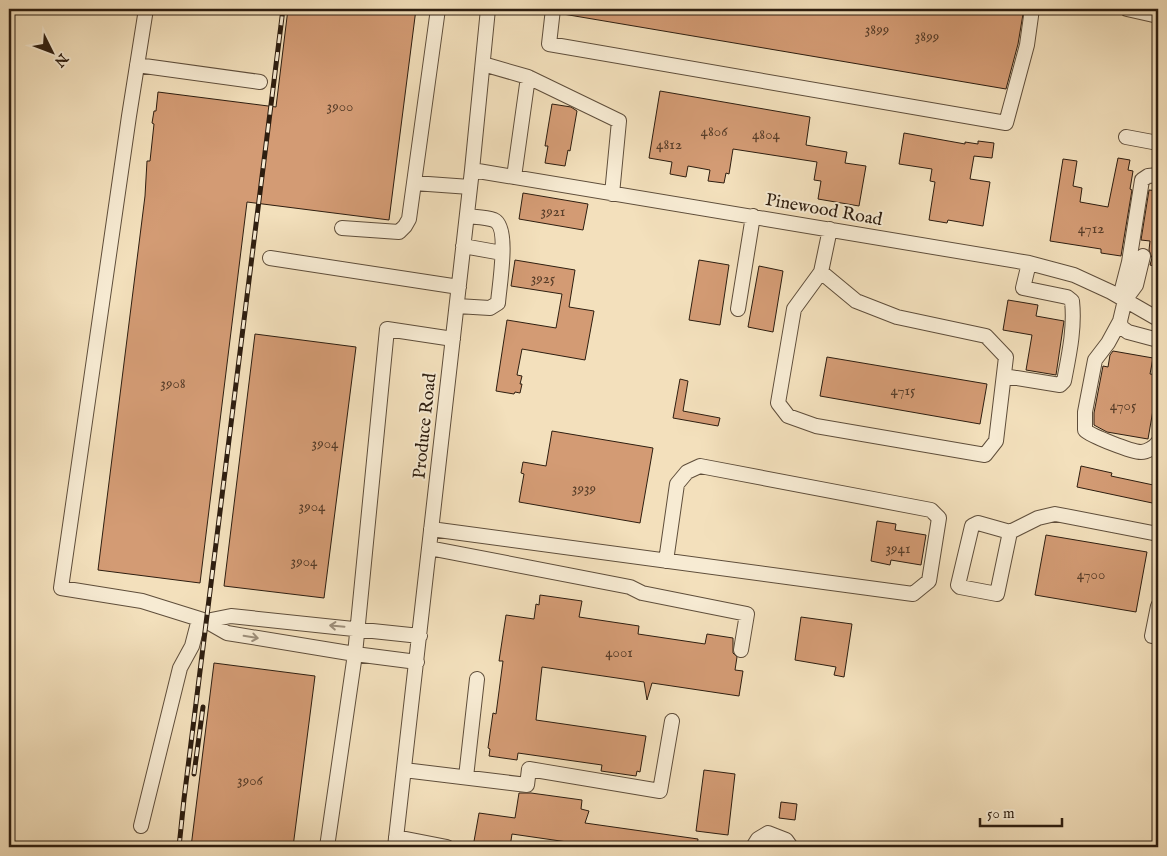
<svg xmlns="http://www.w3.org/2000/svg" width="1167" height="856" viewBox="0 0 1167 856" font-family="'IM FELL English',serif">
  <rect width="100%" height="100%" fill="#f3e0bc"/>
  <filter id="stains"><feTurbulence type="fractalNoise" baseFrequency=".004" numOctaves="4"/><feColorMatrix values="0 0 0 0 .2 0 0 0 0 .09 0 0 0 0 .02 0 0 0 .5 -.17"/></filter>
  <radialGradient id="worn" r=".72"><stop offset=".6" stop-color="#630" stop-opacity="0"/><stop offset="1" stop-color="#630" stop-opacity=".3"/></radialGradient>
  <path fill="#d39b74" stroke="#2e1e10" d="M288,9h128l-27,211 -142,-18 -47,381 -102,-13 47,-374 2,-35h3l4,-37 -2,-1 2,-12h2l2,-19 118,15z
    M563,9h430l30,5 -5,30 -12,45 -443,-75z
    M660,91l150,26 -4,28 41,7 -2,11 21,3 -7,40 -41,-7 3,-18 -7,-1 3,-18 -84,-13 -4,25 -3,-1 -2,10 -16,-2 2,-11 -22,-4 -2,11 -16,-3 2,-12 -23,-4z
    M552,104l19,3 6,4 -7,40 -2,-1 -3,16 -20,-3 3,-17h-3z
    M904,133l61,11v-2l13,2v-3l16,2 -2,15 -18,-2 -4,23 20,3 -7,44 -35,-6 -1,3 -18,-3 6,-38 -5,-1 2,-12 -33,-5z
    M1118,158l12,2 -2,10 5,1 -3,18 2,1 -11,66 -20,-3v-4l-51,-8 13,-82 14,2 -4,25 9,2 -2,14 28,5z
    M1149,190l9,1v76l-8,-2 2,-7 -3,-8 1,-9 -9,-1z
    M523,193l65,11 -5,26 -64,-11z
    M515,260l60,10 -6,37 25,4 -9,49 -63,-11 -5,26 5,1 -2,8h2l-2,9 -5,-1 -1,2 -18,-3 11,-71 49,8 6,-34 -51,-8z
    M699,260l30,5 -9,60 -31,-5z
    M759,266l24,5 -10,61 -25,-5z
    M1008,300l30,5 -2,11 28,5 -8,54 -30,-5 6,-35 -29,-5z
    M255,334l101,13 -32,251 -100,-12z
    M1113,351l40,7 -3,16 8,1v6l-10,58 -41,-7 -13,-7v-12l9,-47 5,1 2,-12z
    M827,357l160,27 -7,40 -160,-28z
    M680,379l8,2 -5,30 37,7 -2,8 -45,-8z
    M552,431l101,17 -13,75 -121,-21 5,-28 -3,-1 2,-11 23,4z
    M1081,466l31,7 -1,3 47,10 -1,18 -80,-17z
    M877,521l19,3 -1,6 31,5 -5,30 -30,-5 -1,5 -19,-4z
    M1046,535l101,17 -11,60 -101,-17z
    M540,595l42,6 -3,16 60,9 -1,8 67,10 2,-10 26,4v15l4,4 -2,13 8,1 -4,25 -87,-13 -5,17 -3,-18 -102,-15 -6,53 110,16 -6,36 -3,-1 -1,5 -35,-5 1,-6 -84,-12 -1,7 -28,-4 1,-7 -2,-1 5,-35 3,1 7,-53h-4l7,-46 28,4 2,-15 3,1z
    M801,617l51,7 -8,53 -10,-2 2,-8 -41,-7z
    M214,663l101,13 -22,171h-102z
    M704,770l31,4 -7,61 -32,-4z
    M519,793h12l51,7 -1,9 8,2 -4,12 113,16 -1,8h-95l-90,-13 -2,13h-37l6,-34 36,5z
    M781,802l16,2 -2,16 -16,-2z"/>
  <g fill="none" stroke-linecap="round" stroke-linejoin="round">
    <defs>
      <path id="minor" d="M146,9l-17,107 -68,472 81,13 64,20 21,12 128,21 62,8
        M553,9l-4,35 457,79 21,-78 5,-36
        M1127,9l31,7
        M483,64l45,13 -14,100
        M137,65l123,17
        M528,77l91,44 -7,73
        M1126,137l32,6
        M472,170l557,93 45,12 37,17 47,27
        M414,183l56,4
        M342,228l57,4 6,-6 4,-7 29,-210
        M463,246l39,7
        M1143,256l-7,29 -11,15 -5,21 1,6 7,5 30,8
        M270,258l189,29
        M821,272l35,29 41,16 89,19 20,21 -10,84 -11,14 -169,-29 -28,-10 -10,-13 16,-94 27,-37 9,-43
        M1120,297l9,-35 13,-82 6,-4 10,-1
        M457,306l33,2 8,-5c1,-16 12,-76 -4,-83 -8,-3 -19,-3 -27,-4
        M738,309l15,-93
        M1120,321l-12,22 -13,17 -10,52v18c6,6 47,22 56,22 6,0 14,-5 17,-10
        M1004,376l56,9 4,-4c5,-26 11,-53 8,-80l-5,-4 -44,-9 6,-25
        M431,529l482,65 16,-13 10,-63 -8,-8 -231,-44 -13,6 -10,12 -11,77
        M1010,532l-32,-9 -6,3 -14,59 2,2 37,7 13,-62 28,-14 17,-4 103,20
        M429,548l201,39 12,6 105,21 -6,36
        M206,621l25,-5 189,20
        M1152,636l6,-30
        M404,770l123,15 2,-16 131,22 12,-70
        M466,777l11,-98
        M141,826l39,-158 12,-22 7,-27
        M396,837l51,10
        M327,847l28,-193 32,-325 66,10
        M395,847l77,-677 16,-161
        M753,847l5,-8 10,-6 18,7 5,7"/>
    </defs>
    <use href="#minor" stroke="#5f4e3b" stroke-width="16"/>
    <use href="#minor" stroke="#f7ebd3" stroke-width="14"/>
    <defs>
      <path id="rail" d="M194,774l9,-67
        M179,847l5,-48 99,-790"/>
    </defs>
    <use href="#rail" stroke="#2e1e10" stroke-width="5"/>
    <use href="#rail" stroke="#f7ebd3" stroke-width="3" stroke-dasharray="9" stroke-linecap="butt"/>
  </g>
  <defs><path id="oneway-shaft" d="M-6 0H5M1.5-3L5.5 0L1.5 3" fill="none" stroke-width="1.6" stroke-linecap="round" stroke-linejoin="round" transform="scale(1.25)"/></defs>
  <g stroke="#9d8f7b">
    <use href="#oneway-shaft" transform="translate(337 626) rotate(-175)"/>
    <use href="#oneway-shaft" transform="translate(251 637) rotate(9)"/>
  </g>
  <g text-anchor="middle" stroke-width="4" stroke-linejoin="round" paint-order="stroke">
    <g font-size="15" fill="#573d29">
      <text x="877" y="34">3899</text>
      <text x="927" y="41">3899</text>
      <text x="340" y="111">3900</text>
      <text x="714" y="136">4806</text>
      <text x="766" y="139">4804</text>
      <text x="669" y="149">4812</text>
      <text x="553" y="216">3921</text>
      <text x="1091" y="233">4712</text>
      <text x="543" y="283">3925</text>
      <text x="173" y="388">3908</text>
      <text x="903" y="395">4715</text>
      <text x="1123" y="410">4705</text>
      <text x="325" y="448">3904</text>
      <text x="584" y="493">3939</text>
      <text x="312" y="511">3904</text>
      <text x="898" y="553">3941</text>
      <text x="304" y="566">3904</text>
      <text x="1091" y="579">4700</text>
      <text x="619" y="657">4001</text>
      <text x="250" y="785">3906</text>
    </g>
    <g font-size="18" fill="#2e1e10" stroke="#f7ebd3">
      <text transform="translate(824 209) rotate(10)" y="6">Pinewood Road</text>
      <text transform="translate(424 426) rotate(-84)" y="6">Produce Road</text>
    </g>
  </g>
  <rect width="1167" height="856" fill="none" stroke="#f3e0bc" stroke-width="30"/>
  <rect x="10" y="10" width="1147" height="836" fill="none" stroke="#2e1e10" stroke-width="2.5"/>
  <rect x="15" y="15" width="1137" height="826" fill="none" stroke="#2e1e10"/>
  <g transform="translate(52 52) rotate(132)" stroke="#f7ebd3" stroke-width="4" paint-order="stroke">
  <path d="M0-4L9 19L0 12L-9 19Z" fill="#2e1e10"/>
  <text y="-8" font-size="14" font-weight="bold" text-anchor="middle" fill="#2e1e10">N</text>
  </g>
  <path d="M980 818v8h82v-8" fill="none" stroke="#2e1e10" stroke-width="2.5"/>
  <text x="987" y="818" font-size="15" fill="#2e1e10" stroke="#f7ebd3" stroke-width="4" paint-order="stroke">50 m</text>
  <rect width="100%" height="100%" filter="url(#stains)"/>
  <rect width="100%" height="100%" fill="url(#worn)"/>
</svg>
